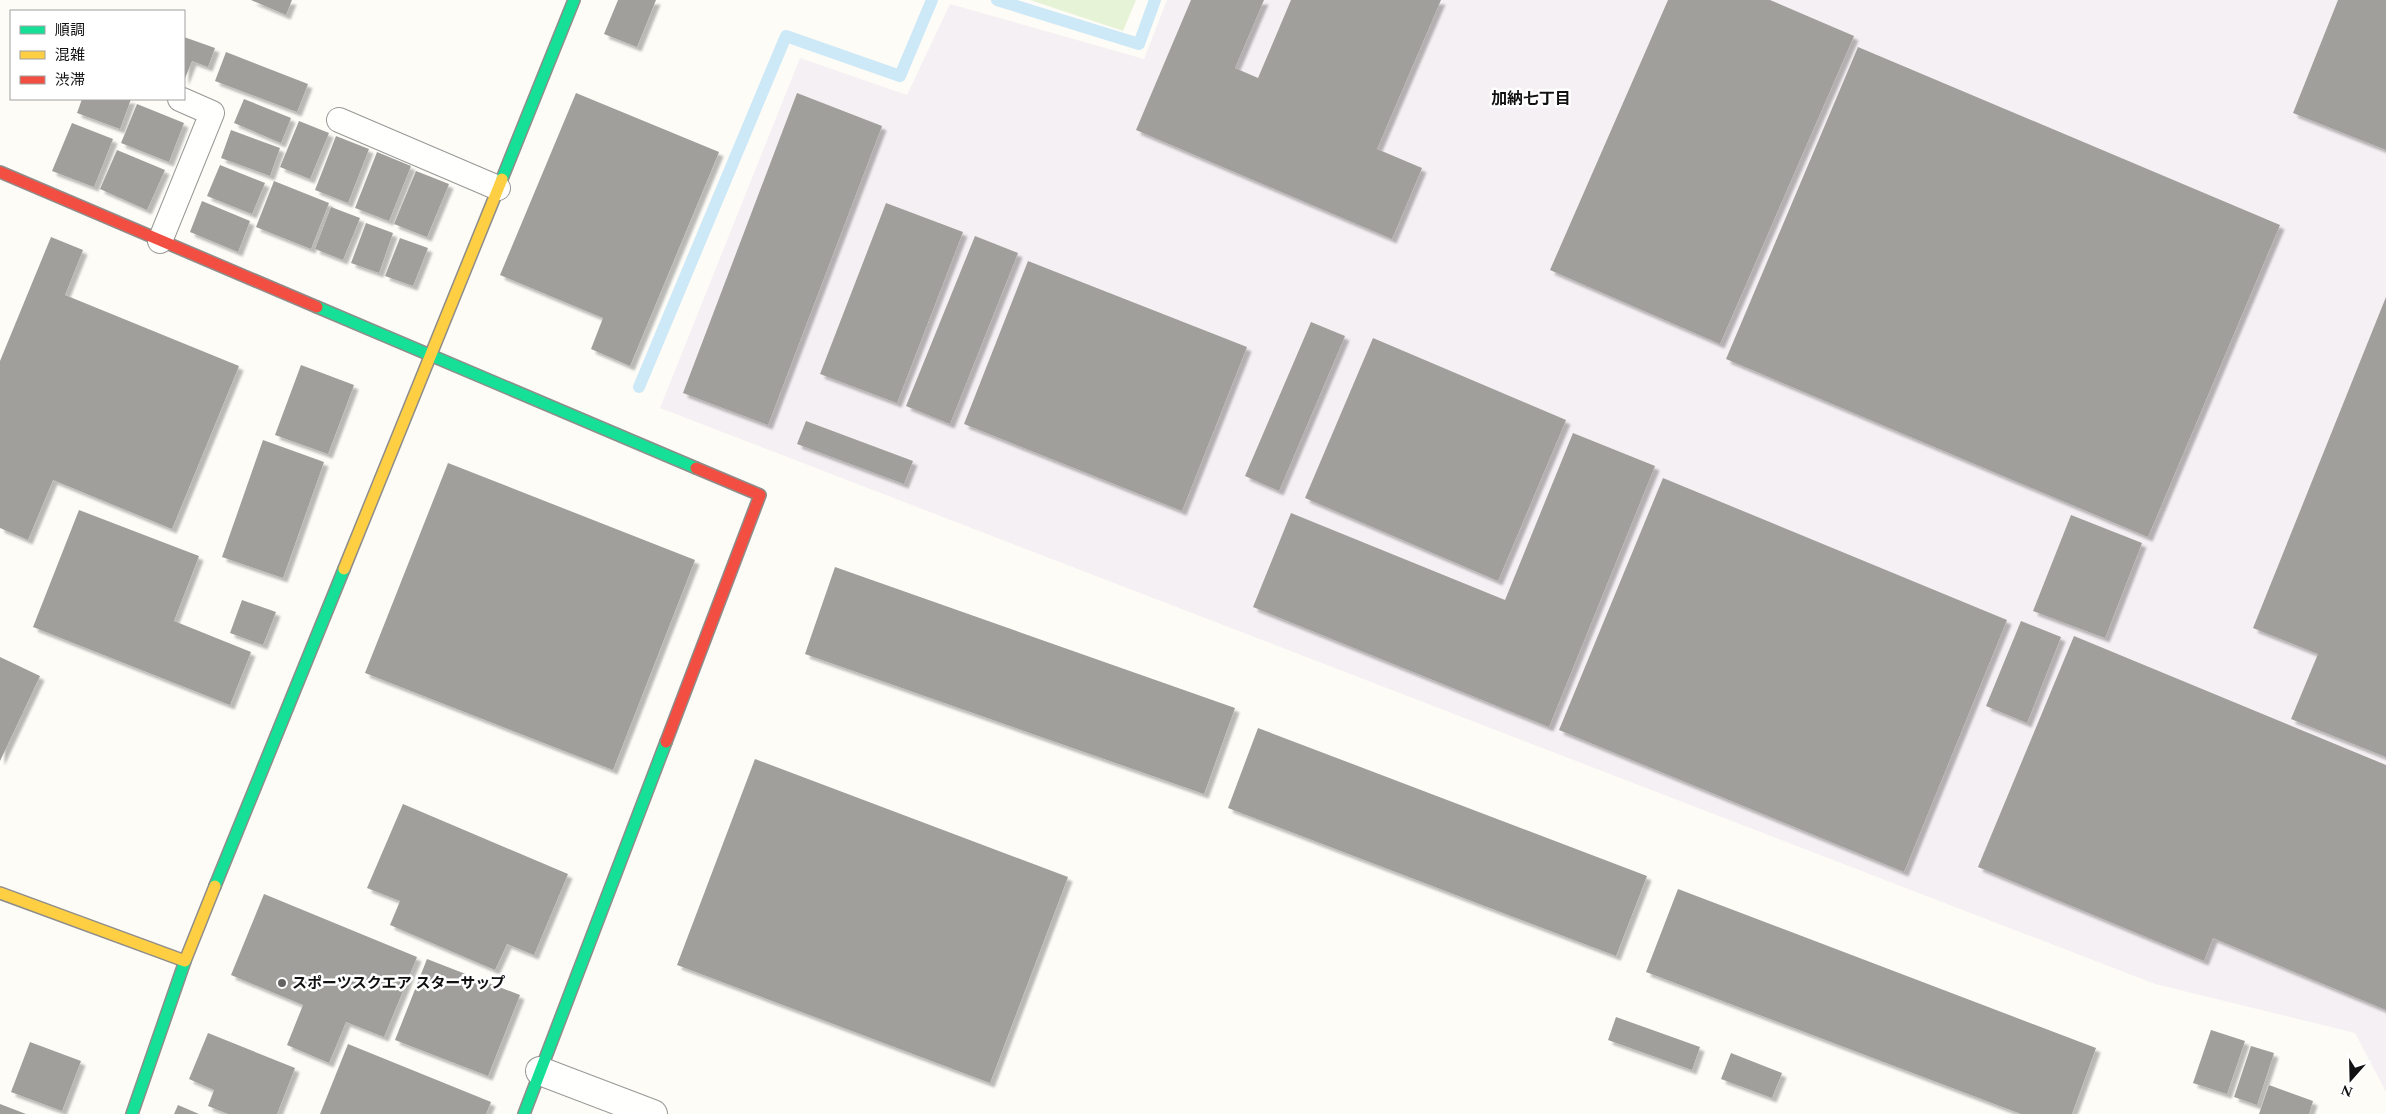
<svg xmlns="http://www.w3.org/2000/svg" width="2386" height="1114" viewBox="0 0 2386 1114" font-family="Spectral,'Noto Sans JP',serif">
  <defs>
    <filter id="shadow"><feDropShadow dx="4.5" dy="4.5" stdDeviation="1" flood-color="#0004"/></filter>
  </defs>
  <rect width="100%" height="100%" fill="#fdfcf7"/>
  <path fill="#f5f0f3" d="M1167,0h1219v1092l-31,-59 -200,-49 -1495,-576 140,-350 107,37 43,-91 194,55z"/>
  <path fill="#e7f3d7" d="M1030,0h106l-13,31z"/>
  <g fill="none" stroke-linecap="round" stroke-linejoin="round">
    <path stroke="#cde8f7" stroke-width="12" d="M997,0l142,44 16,-44
      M639,387l147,-351 114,40 32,-76"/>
  </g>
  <path fill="#a19f9c" filter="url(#shadow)" d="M251,0h41l-6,15z
    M618,0h38l-19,47 -33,-13z
    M1191,0h73l-29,68 23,10 33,-78h150l-64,149 45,19 -30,71 -256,-109z
    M1668,0h102l84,36 -134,308 -170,-74z
    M2338,0h48v150l-93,-37z
    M184,37l31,11 -7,19 -16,-6 -8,20z
    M1858,47l422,178 -132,312 -422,-178z
    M226,52l82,32 -11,28 -82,-31z
    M576,93l143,59 -89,214 -39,-17 12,-31 -103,-43z
    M797,93l85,33 -114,299 -85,-32z
    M82,99h49l-11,30 -43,-16z
    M244,99l47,19 -10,25 -47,-20z
    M137,104l47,19 -15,39 -48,-19z
    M299,121l30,12 -19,46 -30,-12z
    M72,123l41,16 -19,48 -42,-16z
    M231,130l49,18 -10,28 -49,-18z
    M336,136l33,13 -21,54 -33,-13z
    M117,150l48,20 -18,40 -47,-21z
    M377,152l34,14 -22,55 -34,-13z
    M220,165l45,18 -13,31 -45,-18z
    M416,171l33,13 -22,53 -33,-13z
    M274,181l55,22 -18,46 -55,-22z
    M202,201l48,20 -12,31 -48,-20z
    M886,203l77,29 -66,171 -77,-29z
    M331,207l29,11 -17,42 -28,-11z
    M366,223l27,10 -14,40 -28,-10z
    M975,236l43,17 -68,171 -44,-18z
    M51,237l32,13 -18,45 174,71 -67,163 -119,-49 -25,60 -28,-12v-167z
    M400,238l28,10 -15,38 -28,-10z
    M1028,261l219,86 -65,164 -218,-87z
    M2386,297v460l-95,-38 27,-65 -65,-26z
    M1311,322l34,14 -66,155 -34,-15z
    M1373,338l193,82 -68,161 -193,-83z
    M301,365l53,20 -26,69 -53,-19z
    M806,421l107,40 -9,23 -107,-40z
    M1573,433l82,33 -106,261 -296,-120 38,-94 214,87z
    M263,440l61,22 -41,116 -61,-21z
    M448,463l247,97 -82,210 -248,-97z
    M1663,478l344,142 -103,252 -345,-142z
    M79,510l120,46 -25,65 77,31 -21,53 -197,-78z
    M2071,515l71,28 -37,95 -72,-27z
    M835,567l400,141 -31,86 -399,-140z
    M242,600l34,12 -13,33 -33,-12z
    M2021,621l40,16 -34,86 -41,-17z
    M2074,636l312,129v245l-173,-72 -9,23 -226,-94z
    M0,657l40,19 -40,85z
    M1258,728l389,148 -31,80 -388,-148z
    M755,759l313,118 -78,206 -313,-118z
    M403,804l165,70 -34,81 -27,-11 -12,26 -105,-45 10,-24 -33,-13z
    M1678,889l418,159 -24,66h-51l-375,-142z
    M264,894l153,63 -33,80 -38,-15 -17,41 -42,-18 16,-40 -72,-30z
    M427,959l93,36 -32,81 -93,-36z
    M1616,1017l84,30 -8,23 -84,-30z
    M2211,1030l34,11 -18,53 -34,-11z
    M208,1033l87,35 -18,46h-49l-20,-8 6,-16 -25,-11z
    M30,1042l51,19 -19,50 -51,-19z
    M348,1044l143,58 -5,12h-166z
    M2251,1046l23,7 -17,52 -23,-8z
    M1731,1053l51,20 -10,25 -51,-19z
    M2269,1085l44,16 -4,13h-50z
    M0,1104l26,10h-26z
    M178,1105l21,9h-25z"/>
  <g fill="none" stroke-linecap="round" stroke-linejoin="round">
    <defs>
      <path id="lane" d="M339,120l159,68
        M160,241l52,-128 -32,-14"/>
      <path id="street" d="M540,1071l113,43"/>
      <path id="fast" d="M502,179l72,-179
        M317,307l379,161
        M215,886l129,-317
        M132,1114l53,-153
        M524,1114l142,-372"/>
      <path id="slow" d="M344,569l158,-390
        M0,893l185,68 30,-75"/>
      <path id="jam" d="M0,172l317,135
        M666,742l94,-247 -64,-27"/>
    </defs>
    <use href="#lane" stroke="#979795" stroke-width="26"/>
    <use href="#street" stroke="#979795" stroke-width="30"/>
    <use href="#fast" stroke="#8e8d8b" stroke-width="14"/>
    <use href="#slow" stroke="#8e8d8b" stroke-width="14"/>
    <use href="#jam" stroke="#8e8d8b" stroke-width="14"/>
    <use href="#lane" stroke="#fffffe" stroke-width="24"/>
    <use href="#street" stroke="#fffffe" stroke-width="28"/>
    <use href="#fast" stroke="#16e098" stroke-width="11"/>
    <use href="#slow" stroke="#ffcf43" stroke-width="11"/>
    <use href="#jam" stroke="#f24e42" stroke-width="11"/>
  </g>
  <circle fill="#646362" stroke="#fff" stroke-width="2" cx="282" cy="983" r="5"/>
  <g text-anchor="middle" stroke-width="5" stroke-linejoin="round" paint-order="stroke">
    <g font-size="15" font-weight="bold" fill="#111" stroke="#fff" text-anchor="start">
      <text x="292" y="988">スポーツスクエア スターサップ</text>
    </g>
    <g font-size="16" font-weight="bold" fill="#111" stroke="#fff">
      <text x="1531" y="104">加納七丁目</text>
    </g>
  </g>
  <rect x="10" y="10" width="175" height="90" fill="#ffffff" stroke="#a0a0a0"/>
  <rect x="20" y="26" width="25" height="8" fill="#16e098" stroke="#a0a0a0"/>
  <text x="55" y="35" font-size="15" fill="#111111">順調</text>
  <rect x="20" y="51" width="25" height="8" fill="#ffcf43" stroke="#a0a0a0"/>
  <text x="55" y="60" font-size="15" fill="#111111">混雑</text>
  <rect x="20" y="76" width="25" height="8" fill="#f24e42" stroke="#a0a0a0"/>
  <text x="55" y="85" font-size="15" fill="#111111">渋滞</text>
  <g transform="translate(2351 1079) rotate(200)" stroke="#ffffff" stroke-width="4" paint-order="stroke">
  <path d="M0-4L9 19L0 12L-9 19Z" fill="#111111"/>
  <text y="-8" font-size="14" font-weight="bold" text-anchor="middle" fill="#111111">N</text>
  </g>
</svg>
